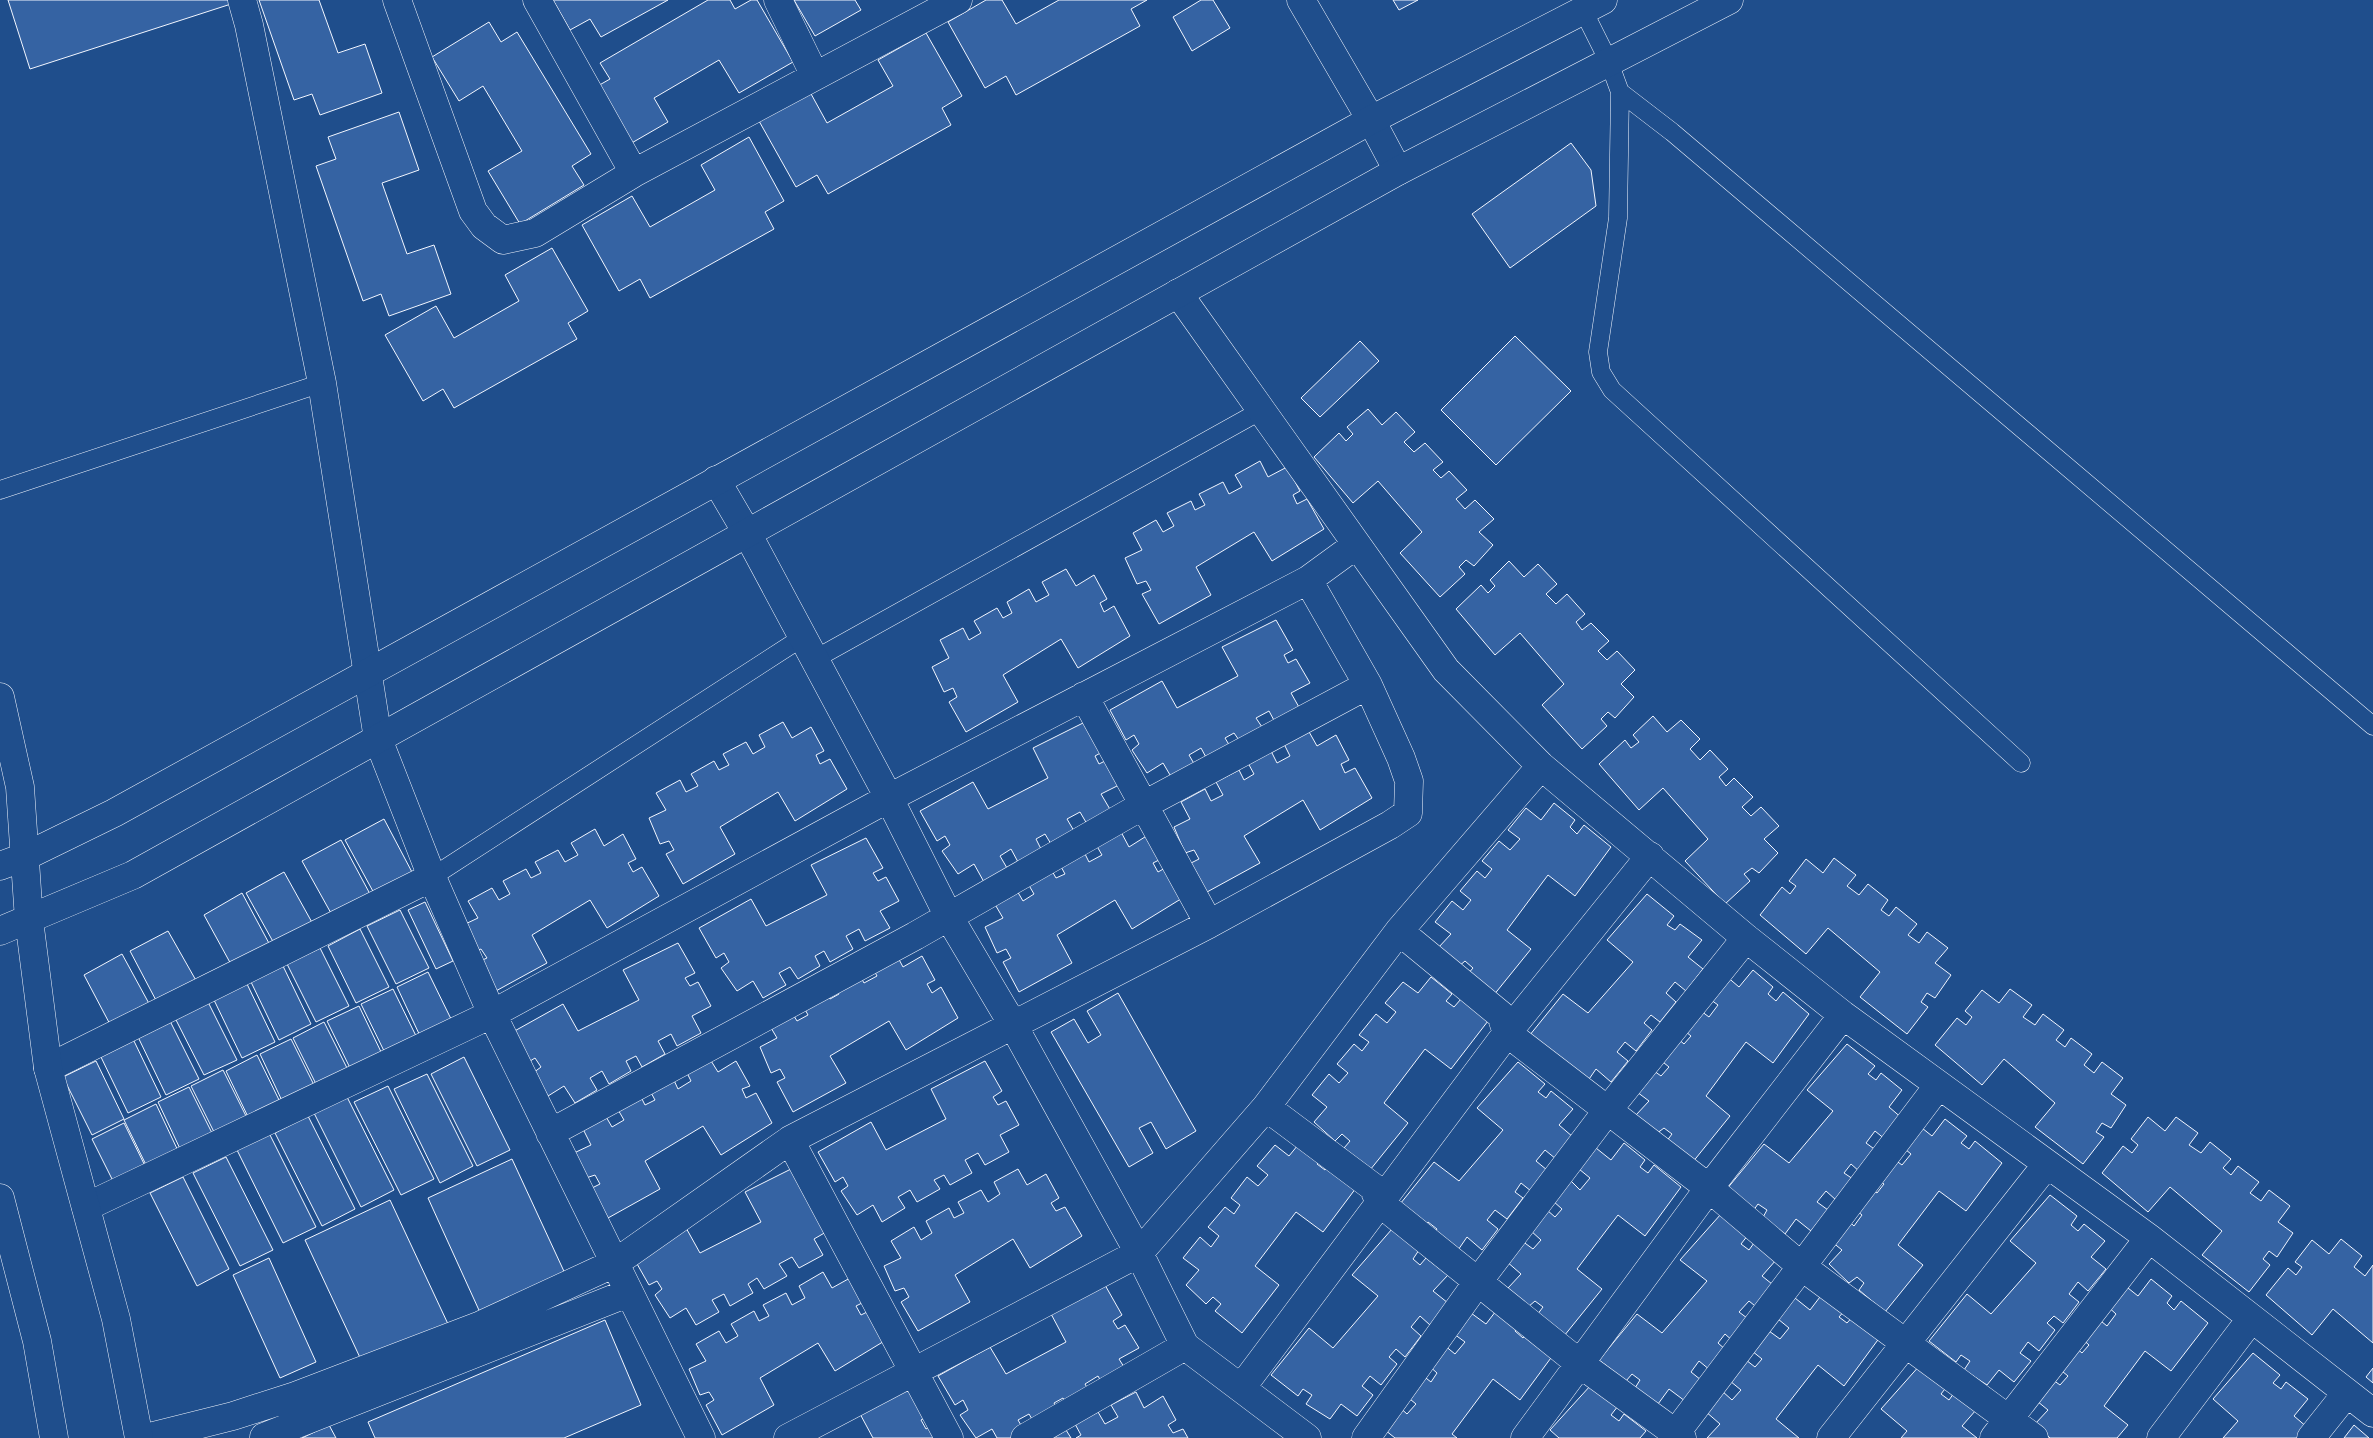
<svg xmlns="http://www.w3.org/2000/svg" width="2373" height="1438" viewBox="0 0 2373 1438" font-family="'Golos Text',sans-serif">
  <rect width="100%" height="100%" fill="#1f4e8c"/>
  <path fill="#3563a3" stroke="#f2f6ff" d="M8,0h221l2,4 -201,65z
    M259,0h60l19,53 27,-9 17,49 -62,22 -8,-21 -18,6z
    M553,0h115l-67,37 -11,-18 -20,11z
    M708,0h22l5,9 16,-9h6l36,62 -54,31 -20,-33 -65,38 14,24 -45,26 -34,-57 21,-12 -10,-16z
    M794,0h61l6,10 -46,26z
    M986,0h16l14,24 43,-24h88l-16,9 9,17 -124,69 -10,-19 -21,12 -37,-66z
    M1201,0h12l17,28 -38,23 -19,-34z
    M1393,0h25l-19,10z
    M489,22l12,20 16,-10 74,122 -19,12 12,19 -64,39 -32,-53 34,-20 -39,-65 -24,15 -27,-44z
    M926,33l36,63 -20,12 9,17 -123,69 -11,-19 -21,12 -37,-66 51,-29 17,31 66,-37 -15,-26z
    M399,112l20,58 -37,13 25,71 27,-9 17,49 -62,22 -8,-22 -18,7 -47,-135 20,-7 -8,-22z
    M749,137l35,64 -19,11 9,17 -124,69 -10,-19 -21,12 -37,-66 50,-29 18,31 65,-37 -14,-25z
    M1571,143l20,27 5,36 -86,62 -38,-54z
    M552,248l36,63 -20,12 9,16 -123,69 -11,-19 -20,12 -38,-66 51,-29 18,32 65,-37 -14,-26z
    M1515,336l56,55 -75,74 -55,-55z
    M1360,341l19,20 -59,56 -19,-19z
    M1368,409l14,16 14,-13 19,20 -11,10 10,10 11,-9 18,19 -10,8 8,8 8,-7 18,19 -11,9 9,10 10,-9 19,19 -15,13 14,13 -19,21 -8,-6 -7,7 6,7 -25,23 -40,-44 22,-21 -44,-51 -25,22 -39,-46 25,-24 7,8 7,-7 -6,-7z
    M1260,461l8,16 19,-10 13,24 -7,4 4,9 10,-5 17,30 -52,32 -18,-29 -58,35 15,28 -52,29 -17,-30 9,-4 -5,-9 -9,3 -12,-26 17,-8 -9,-17 23,-13 7,12 11,-6 -7,-13 24,-12 4,9 10,-5 -6,-11 24,-12 6,12 13,-7 -7,-12z
    M1509,561l15,16 14,-13 19,20 -11,10 10,10 11,-10 18,20 -9,8 6,8 9,-7 18,18 -11,10 9,9 10,-9 18,19 -14,14 13,13 -19,21 -7,-6 -7,7 6,7 -25,23 -40,-44 22,-21 -44,-51 -25,22 -39,-46 25,-24 7,8 7,-7 -5,-6z
    M1066,569l10,17 18,-11 13,24 -7,4 4,9 10,-6 16,30 -52,32 -17,-29 -58,36 15,27 -52,30 -17,-30 8,-5 -4,-9 -9,4 -12,-25 17,-9 -9,-18 23,-12 6,12 12,-7 -7,-12 23,-13 6,10 9,-5 -5,-11 22,-13 7,13 13,-7 -7,-13z
    M1276,620l17,30 -9,5 4,8 8,-4 14,24 -19,10 9,16 -24,15 -7,-13 -13,7 8,12 -23,13 -7,-10 -9,5 6,10 -23,13 -7,-13 -12,7 7,12 -23,13 -10,-17 -16,10 -15,-23 7,-6 -5,-9 -8,5 -16,-30 52,-29 15,27 61,-32 -16,-29z
    M1653,716l14,16 14,-12 19,19 -10,10 10,11 10,-10 18,19 -9,8 7,9 8,-8 19,19 -11,10 9,9 10,-9 18,19 -15,13 14,14 -19,20 -7,-5 -8,6 6,7 -25,23 -40,-43 23,-22 -45,-51 -24,22 -40,-46 26,-24 6,8 8,-6 -6,-7z
    M1087,721l17,30 -9,5 4,8 8,-4 14,24 -20,10 10,17 -24,13 -7,-12 -13,7 7,12 -23,13 -6,-10 -9,5 5,10 -23,13 -7,-13 -11,7 7,12 -23,14 -10,-18 -16,10 -16,-23 8,-6 -5,-9 -8,5 -17,-30 53,-29 15,27 60,-31 -15,-30z
    M783,722l9,16 19,-11 13,24 -8,4 4,9 10,-5 17,30 -52,32 -17,-29 -58,35 15,27 -52,30 -17,-30 8,-4 -5,-9 -9,3 -11,-26 17,-8 -10,-17 24,-13 6,12 12,-6 -7,-12 23,-13 5,9 10,-5 -6,-11 23,-12 7,12 12,-7 -6,-12z
    M1308,730l9,16 19,-11 13,25 -8,4 4,9 10,-5 17,30 -52,32 -17,-30 -59,36 16,27 -53,29 -16,-29 8,-4 -5,-9 -9,3 -11,-26 16,-8 -9,-17 24,-13 6,12 12,-6 -7,-13 23,-12 5,10 10,-6 -6,-11 23,-12 6,12 13,-7 -6,-12z
    M1554,803l21,17 -5,7 7,7 7,-9 27,22 -36,49 -27,-21 -41,55 24,19 -38,47 -26,-21 6,-7 -8,-7 -7,6 -20,-19 13,-14 -16,-12 17,-21 11,9 8,-10 -11,-9 17,-20 8,7 7,-9 -10,-8 17,-20 11,9 10,-11 -12,-9 18,-22 15,12z
    M384,819l29,55 -38,21 -30,-55z
    M595,829l9,17 19,-12 13,25 -8,4 5,9 9,-5 17,29 -52,32 -17,-28 -58,35 15,28 -53,29 -16,-30 9,-4 -6,-9 -9,3 -11,-26 17,-8 -10,-17 24,-13 7,12 11,-6 -7,-13 23,-12 5,9 10,-5 -6,-11 23,-12 7,12 13,-7 -7,-12z
    M1120,830l9,17 19,-12 13,24 -8,4 5,9 9,-5 17,30 -52,32 -17,-29 -58,35 15,28 -53,29 -16,-30 8,-4 -5,-9 -9,4 -12,-26 18,-9 -10,-17 23,-12 7,12 11,-7 -7,-12 24,-13 5,9 9,-4 -6,-11 24,-13 6,12 13,-7 -7,-12z
    M866,838l17,30 -10,5 5,8 8,-4 13,24 -19,10 10,17 -25,13 -6,-12 -13,7 7,13 -23,13 -6,-11 -9,5 5,10 -22,13 -8,-12 -11,6 7,12 -23,13 -10,-17 -16,10 -16,-23 8,-6 -5,-9 -8,5 -17,-30 52,-29 15,27 61,-31 -16,-30z
    M341,840l29,54 -38,21 -30,-54z
    M1834,858l22,17 -9,11 12,9 9,-11 20,16 -7,10 8,6 7,-9 21,17 -9,11 11,8 8,-11 21,16 -13,15 16,12 -16,23 -8,-5 -6,9 7,5 -21,27 -47,-37 20,-25 -52,-44 -22,26 -46,-39 22,-28 8,7 6,-8 -7,-5 17,-22 17,14z
    M284,872l30,54 -38,21 -30,-54z
    M242,893l29,54 -38,21 -29,-53z
    M1647,894l27,22 -7,9 8,5 5,-6 22,16 -14,17 15,12 -17,22 -11,-9 -9,11 10,9 -16,20 -9,-7 -7,8 8,7 -16,21 -11,-9 -8,10 11,9 -17,21 -15,-13 -11,16 -24,-16 5,-8 -8,-6 -6,7 -27,-21 38,-47 25,19 45,-51 -26,-22z
    M425,902l28,59 -17,8 -28,-59z
    M400,910l29,58 -33,16 -29,-58z
    M360,929l29,58 -33,16 -28,-57z
    M168,931l30,53 -39,22 -29,-55z
    M678,943l17,30 -10,5 5,8 8,-4 13,24 -19,10 9,17 -24,13 -6,-12 -13,7 7,13 -23,13 -6,-11 -10,5 5,10 -22,13 -7,-13 -12,7 7,12 -22,13 -11,-17 -16,10 -15,-23 8,-6 -6,-9 -8,5 -16,-30 52,-29 15,27 61,-31 -16,-30z
    M320,948l29,58 -33,16 -29,-58z
    M894,950l9,17 19,-11 13,24 -8,4 5,9 9,-6 17,31 -52,32 -17,-29 -59,35 16,27 -53,29 -16,-30 8,-4 -5,-9 -9,4 -11,-26 17,-9 -10,-17 23,-12 7,12 11,-6 -7,-13 24,-12 5,9 9,-5 -6,-11 24,-13 7,13 13,-7 -7,-13z
    M122,954l30,55 -39,21 -29,-55z
    M283,966l28,58 -32,16 -28,-58z
    M1753,970l20,17 -5,7 8,7 7,-9 26,22 -36,49 -27,-21 -40,54 24,20 -38,47 -26,-21 6,-8 -8,-6 -8,6 -20,-19 13,-14 -16,-12 17,-21 11,8 8,-9 -11,-9 18,-21 8,7 7,-8 -10,-8 16,-20 12,9 9,-12 -11,-8 18,-22 14,12z
    M428,972l25,51 -32,15 -24,-51z
    M1431,977l21,17 -6,7 8,6 7,-8 27,22 -37,48 -26,-20 -41,54 24,20 -38,47 -26,-22 6,-7 -8,-7 -7,7 -21,-19 13,-15 -15,-12 17,-21 10,9 9,-10 -11,-9 17,-20 8,7 7,-9 -10,-7 17,-21 11,9 9,-11 -11,-9 18,-21 15,11z
    M247,984l28,58 -33,16 -28,-58z
    M393,989l25,51 -32,15 -25,-51z
    M2010,989l22,16 -9,12 12,8 8,-11 21,16 -8,10 9,7 6,-9 21,16 -8,11 10,8 8,-11 21,16 -12,16 15,11 -15,23 -9,-5 -6,9 8,5 -21,27 -48,-37 20,-24 -51,-44 -22,26 -47,-40 22,-27 9,7 6,-8 -7,-6 17,-21 17,13z
    M1118,993l78,138 -30,18 -15,-27 -12,6 14,25 -24,14 -78,-135 23,-13 14,24 13,-8 -14,-24z
    M208,1002l29,58 -33,15 -29,-57z
    M359,1006l24,50 -31,16 -25,-51z
    M170,1021l29,58 -33,16 -28,-58z
    M324,1022l25,50 -31,16 -25,-50z
    M133,1039l28,58 -33,16 -28,-58z
    M291,1039l25,50 -32,16 -24,-51z
    M1847,1044l28,22 -7,8 8,6 5,-7 21,17 -13,17 14,12 -17,21 -11,-9 -9,12 11,8 -17,21 -9,-8 -7,9 9,6 -17,21 -10,-9 -9,11 11,8 -17,21 -15,-12 -11,15 -23,-15 5,-9 -9,-6 -5,7 -27,-21 38,-46 25,19 44,-52 -26,-21z
    M257,1055l25,51 -32,15 -24,-50z
    M708,1056l10,16 18,-11 14,25 -8,3 4,9 10,-5 16,30 -51,32 -18,-29 -58,35 15,28 -52,29 -16,-30 8,-4 -5,-9 -9,3 -12,-25 17,-8 -9,-18 23,-12 7,12 12,-7 -7,-12 23,-13 5,10 10,-5 -6,-11 23,-13 6,13 13,-8 -6,-12z
    M464,1057l46,93 -33,16 -46,-92z
    M96,1061l28,58 -32,16 -29,-58z
    M985,1061l17,30 -9,6 5,8 8,-4 13,24 -19,10 9,17 -24,13 -7,-12 -13,7 7,13 -22,12 -6,-10 -10,5 6,9 -23,13 -7,-12 -12,7 7,11 -23,14 -9,-17 -16,10 -16,-24 7,-5 -5,-9 -8,5 -17,-30 53,-30 15,28 60,-31 -15,-30z
    M1518,1062l27,22 -7,8 8,6 5,-7 22,18 -14,16 14,12 -17,22 -11,-9 -9,11 11,9 -16,21 -10,-8 -6,9 8,6 -16,21 -12,-9 -8,10 11,9 -16,21 -15,-13 -11,16 -24,-16 5,-8 -9,-7 -5,8 -27,-21 38,-47 25,19 44,-51 -26,-22z
    M223,1070l25,50 -32,16 -25,-50z
    M427,1074l46,92 -33,17 -46,-94z
    M388,1086l46,93 -33,16 -47,-93z
    M189,1087l25,50 -32,16 -24,-51z
    M347,1097l47,93 -33,17 -47,-94z
    M156,1104l24,51 -31,16 -25,-51z
    M308,1116l47,93 -33,17 -47,-93z
    M2148,1117l17,14 11,-14 22,16 -9,12 12,8 9,-11 21,17 -8,9 8,7 7,-9 21,16 -9,11 11,8 8,-11 21,16 -12,16 15,11 -16,24 -8,-6 -6,8 7,6 -21,27 -47,-37 20,-24 -52,-44 -22,25 -46,-39 21,-27 9,7 6,-8 -7,-6z
    M1945,1119l22,17 -6,7 8,6 6,-8 27,22 -36,48 -27,-20 -41,54 25,20 -38,47 -26,-22 5,-7 -7,-6 -8,6 -20,-19 13,-14 -16,-13 18,-20 10,9 8,-11 -10,-8 16,-21 9,7 7,-9 -10,-7 17,-20 11,8 9,-11 -11,-9 17,-21 15,12z
    M124,1123l25,51 -32,15 -25,-50z
    M269,1133l47,94 -33,16 -46,-93z
    M1302,1140l21,17 -6,7 8,6 7,-9 27,23 -36,48 -27,-20 -41,54 24,19 -37,48 -27,-22 6,-7 -8,-7 -7,7 -20,-19 13,-15 -16,-12 17,-21 11,10 8,-11 -11,-9 17,-20 9,7 6,-9 -9,-7 16,-21 11,9 10,-11 -11,-9 18,-21 14,11z
    M1624,1143l21,17 -5,7 8,6 6,-8 27,22 -36,49 -27,-21 -41,54 25,20 -38,47 -27,-21 6,-8 -8,-6 -7,6 -20,-19 13,-14 -15,-13 16,-20 11,8 8,-9 -11,-10 17,-20 8,7 7,-8 -9,-8 17,-21 10,10 10,-12 -11,-9 17,-21 15,12z
    M226,1157l47,93 -33,16 -47,-93z
    M512,1159l56,121 -85,39 -55,-121z
    M799,1165l34,63 -19,11 9,16 -24,13 -7,-11 -13,7 8,12 -23,13 -7,-11 -9,6 5,9 -23,13 -6,-12 -12,6 7,12 -23,13 -10,-17 -16,10 -15,-23 7,-6 -5,-8 -8,4 -17,-30 53,-29 15,27 61,-31 -16,-30z
    M1018,1169l9,16 19,-11 13,24 -8,5 5,8 9,-4 17,29 -52,32 -17,-29 -58,36 15,27 -52,29 -17,-29 8,-5 -5,-9 -9,3 -11,-25 17,-8 -10,-17 23,-14 7,13 11,-7 -6,-12 23,-13 5,10 10,-5 -6,-11 23,-12 7,12 12,-8 -6,-12z
    M183,1177l46,92 -32,17 -47,-93z
    M2050,1195l27,21 -6,9 7,6 6,-7 21,17 -14,16 15,12 -18,22 -10,-9 -9,12 10,8 -16,21 -9,-7 -7,7 8,7 -16,21 -11,-9 -8,11 11,8 -17,21 -15,-12 -12,15 -23,-15 6,-9 -9,-6 -5,7 -27,-21 38,-47 24,20 45,-51 -26,-22z
    M390,1200l58,124 -85,40 -58,-124z
    M1721,1214l27,21 -7,9 8,6 5,-7 22,17 -14,16 15,12 -17,22 -11,-9 -10,11 12,9 -17,21 -9,-8 -7,9 8,7 -16,20 -11,-9 -8,11 10,8 -16,21 -16,-12 -11,15 -23,-16 5,-8 -8,-6 -6,7 -27,-21 38,-46 25,19 45,-52 -27,-21z
    M1392,1229l27,21 -6,9 7,6 6,-7 22,17 -15,16 15,12 -18,22 -10,-9 -9,11 10,9 -16,21 -9,-8 -7,8 8,7 -16,21 -11,-9 -8,10 11,9 -16,21 -16,-12 -11,15 -24,-15 6,-9 -9,-6 -5,7 -27,-21 38,-47 24,20 45,-52 -26,-21z
    M2341,1239l21,17 -8,11 11,9 8,-11v78l-40,-34 -21,26 -46,-40 22,-27 8,7 6,-8 -7,-5 17,-22 17,14z
    M269,1258l47,104 -36,16 -47,-103z
    M823,1272l9,16 18,-10 14,24 -8,4 5,9 10,-5 15,30 -51,31 -17,-28 -58,35 14,27 -52,30 -16,-30 8,-5 -5,-8 -9,3 -11,-26 17,-8 -10,-17 23,-13 7,12 12,-7 -7,-12 23,-13 5,10 10,-5 -6,-11 23,-12 6,12 13,-7 -6,-12z
    M2151,1279l21,17 -5,7 7,7 7,-9 27,22 -37,48 -26,-20 -41,55 24,19 -11,13h-67l-15,-14 13,-14 -16,-13 17,-20 11,8 8,-9 -11,-9 17,-21 8,7 7,-8 -9,-8 16,-20 11,9 9,-12 -10,-9 17,-21 15,12z
    M1105,1285l17,30 -9,6 5,8 7,-4 14,23 -20,11 10,16 -24,14 -7,-13 -13,8 7,12 -23,13 -6,-11 -9,5 5,10 -23,13 -7,-12 -11,6 7,12 -10,6h-18l-5,-9 -16,9 -16,-23 8,-5 -5,-10 -8,5 -17,-29 52,-29 16,27 60,-32 -16,-30z
    M1823,1293l22,17 -6,7 8,6 7,-8 26,22 -36,49 -26,-21 -42,54 23,19h-92l13,-14 -15,-13 17,-20 10,9 9,-10 -11,-9 16,-21 9,7 7,-8 -10,-8 17,-20 11,8 9,-11 -11,-9 17,-21 15,12z
    M1499,1307l21,17 -5,7 8,7 6,-9 27,22 -36,49 -27,-21 -41,55 5,4h-62l-15,-12 17,-21 10,9 9,-10 -11,-9 17,-20 9,7 6,-9 -9,-8 16,-20 11,9 10,-12 -11,-8 17,-21 15,11z
    M605,1320l36,85 -77,33h-189l-7,-16z
    M2253,1353l27,22 -7,8 8,6 5,-7 22,17 -14,17 14,12 -8,10h-77l15,-17 -25,-22z
    M1921,1364l27,21 -7,9 8,6 5,-7 22,17 -14,16 15,12h-76l6,-7 -26,-22z
    M2373,1368v15l-7,-6z
    M914,1384l16,31 -9,5 5,9 8,-5 8,14h-69l-14,-26z
    M1591,1385l27,21 -7,9 8,6 5,-7 22,17 -6,7h-81l-9,-8z
    M1136,1392l8,16 19,-12 13,24 -8,5 5,8 10,-4 5,9h-112l5,-3 -6,-11 23,-12 7,12 13,-7 -7,-12z
    M329,1425l7,13h-34z
    M2354,1425l15,13h-25z
    M1066,1430l5,8h-18z"/>
  <g fill="none" stroke-linecap="round" stroke-linejoin="round">
    <defs>
      <path id="service" d="M1583,10l26,52 11,30 -2,126 -20,134 3,20 11,18 409,373
        M1620,92l52,40 701,594
        M0,490l322,-107
        M815,659l447,-249
        M432,877l371,-240"/>
      <path id="minor" d="M242,0l7,25 73,358 56,356 54,138 60,137 209,424
        M397,0l76,211 11,15 19,14 32,-7 99,-60 324,-173
        M537,0l97,173
        M778,0l37,76
        M1301,0l70,120 27,51
        M1178,293l268,377 95,96 205,172 97,77 306,223 224,175
        M716,480l31,53 142,265 60,119 64,108 126,228 46,93 122,92
        M1084,696l125,228
        M1399,931l102,84 6,18 202,155 92,78 233,172
        M48,1068l384,-191
        M1266,1107l107,80 7,16 199,160 103,75
        M550,1133l365,-197 227,-130 226,-121
        M790,1140l159,298
        M86,1207l406,-193 397,-216 419,-218 48,-35
        M1242,1387l265,-354 143,-177
        M264,1437l364,-144
        M145,1438l88,-22 62,-20 186,-71 134,-62 175,-123 419,-216 181,-99 18,-12 1,-32 -8,-23 -33,-73 -60,-105
        M788,1438l351,-185 127,-146 133,-176 142,-165
        M1025,1438l160,-92
        M1366,1438l111,-155 130,-172 139,-173
        M1525,1438l184,-250 134,-173
        M1672,1438l266,-352
        M1831,1438l216,-274
        M1994,1438l155,-200
        M2161,1438l90,-119
        M2311,1438l35,-44"/>
      <path id="tertiary" d="M0,697l20,90 9,133 19,148 68,251 23,119
        M0,866l24,-9 90,-44 1257,-693 232,-120
        M0,931l133,-56 1265,-704 331,-171
        M0,1198l37,143 17,97"/>
    </defs>
    <use href="#service" stroke="#f2f6ff" stroke-width="19"/>
    <use href="#minor" stroke="#f2f6ff" stroke-width="29"/>
    <use href="#tertiary" stroke="#f2f6ff" stroke-width="29"/>
    <use href="#service" stroke="#1f4e8c" stroke-width="18"/>
    <use href="#minor" stroke="#1f4e8c" stroke-width="28"/>
    <use href="#tertiary" stroke="#1f4e8c" stroke-width="28"/>
  </g>
</svg>
